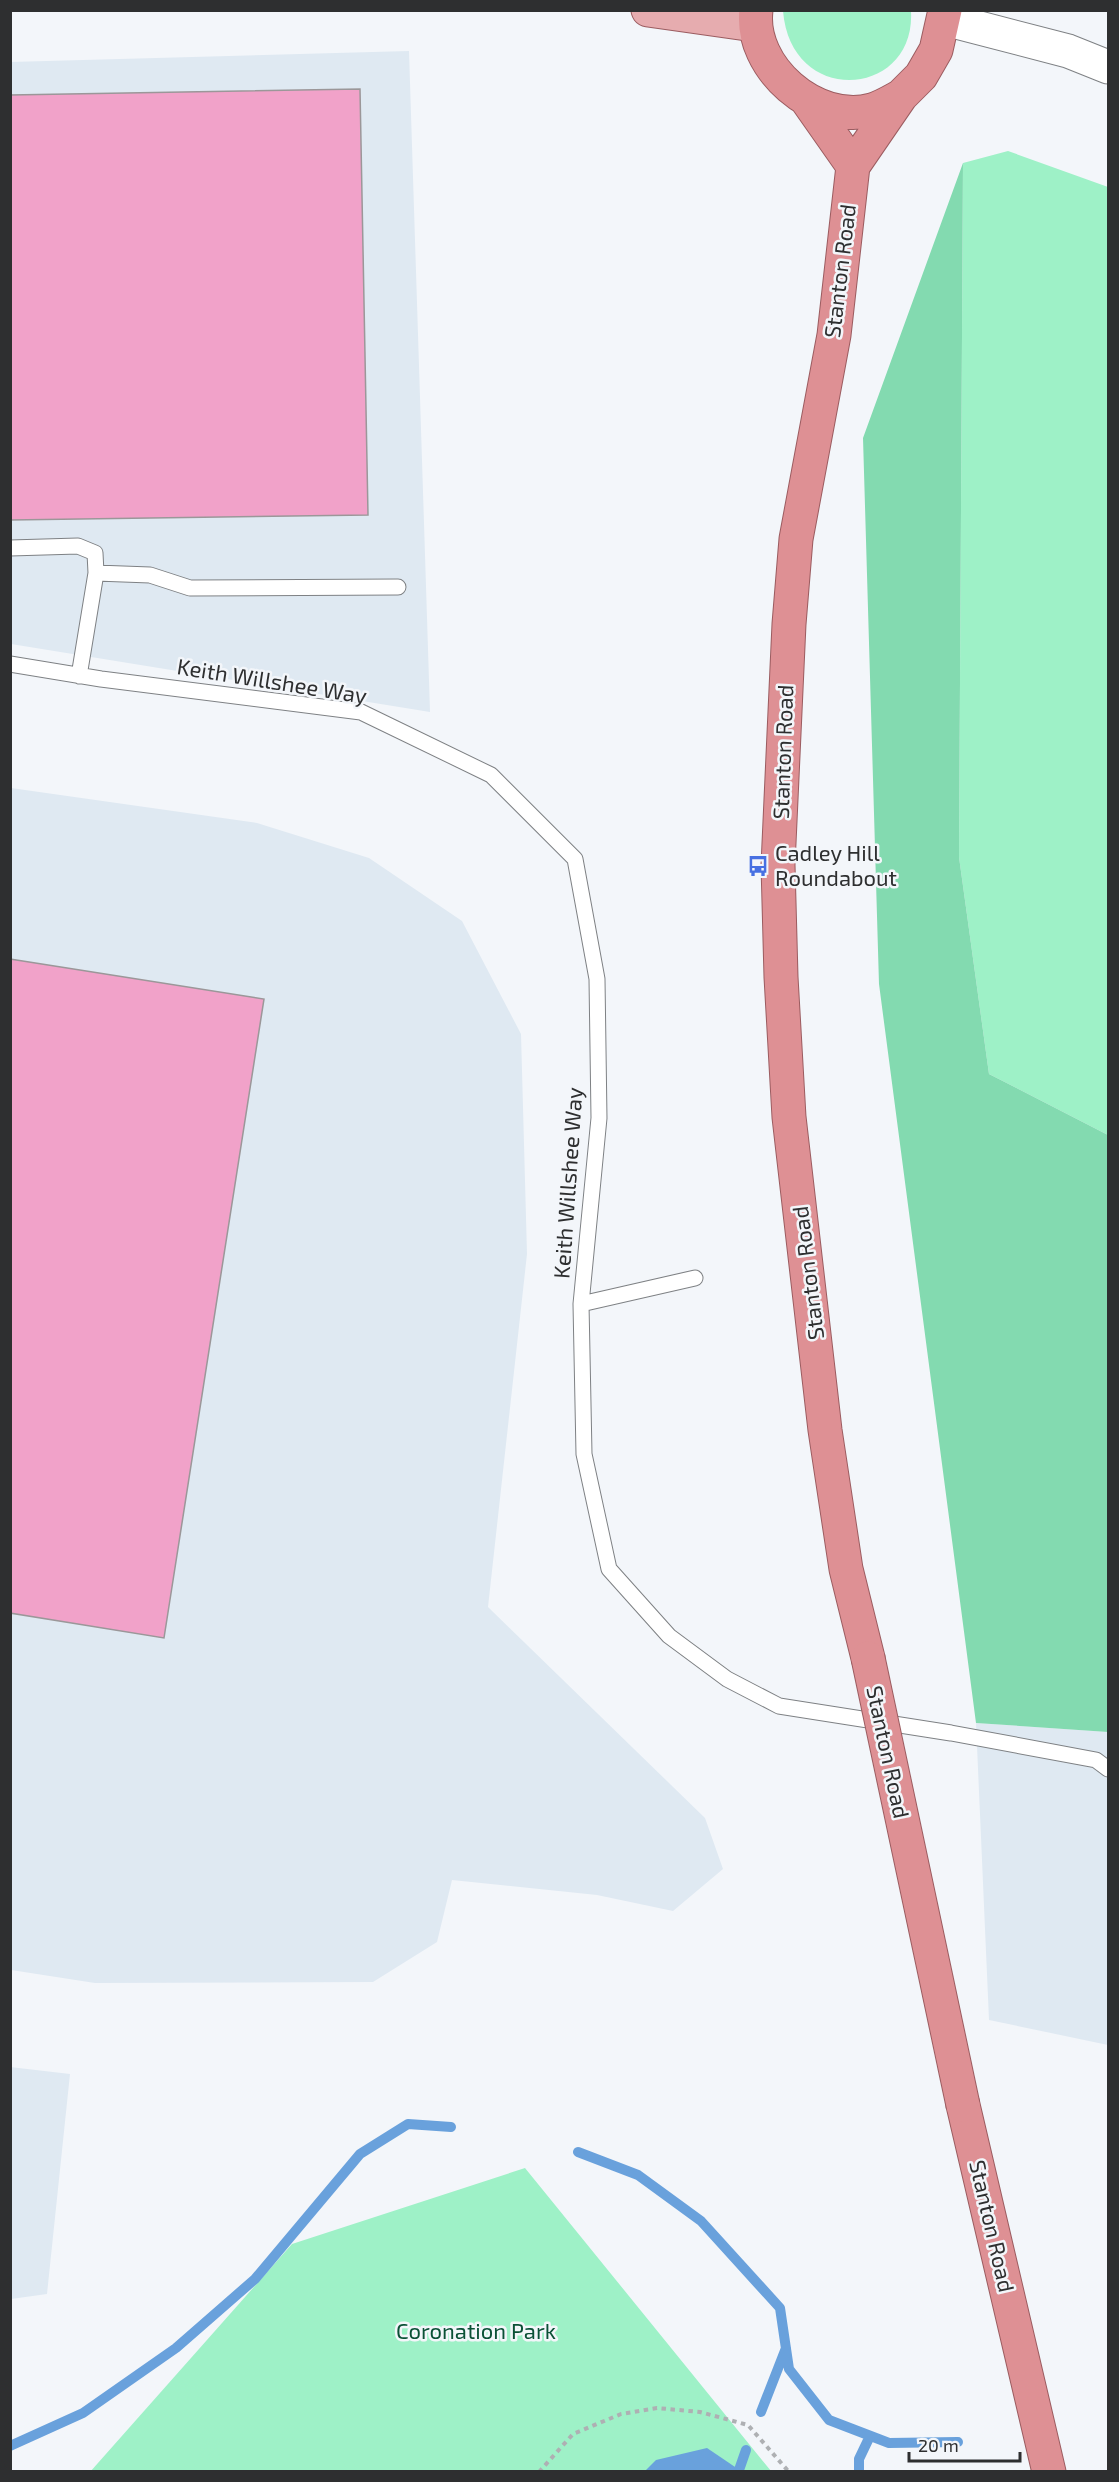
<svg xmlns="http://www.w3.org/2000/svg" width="1119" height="2482" viewBox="0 0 1119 2482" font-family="'Exo 2',sans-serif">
  <rect width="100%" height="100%" fill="#f3f6fa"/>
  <path fill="#dfe9f2" d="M409,51l21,661 -419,-68 -1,-582z
    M11,788l246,35 112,35 93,63 59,113 6,220 -39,353 217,211 18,51 -50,42 -76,-16 -145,-15 -15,62 -64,40 -278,1 -84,-13z
    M976,1723l132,9v313l-119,-25z
    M10,2067l60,7 -23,220 -36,5z"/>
  <path fill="#9ef1c7" d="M783,11h128c5,87 -120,97 -128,0z
    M1008,151l100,36v948l-119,-61 -30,-217 4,-694z
    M525,2168l246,303 -681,1 202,-228z"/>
  <path fill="#83dab0" d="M963,163l-4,694 30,217 119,61v597l-132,-9 -97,-739 -16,-546z"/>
  <path fill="#69a1dc" d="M707,2448l34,23h-96l11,-11z"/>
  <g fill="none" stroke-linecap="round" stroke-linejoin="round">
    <path stroke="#69a1dc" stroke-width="10" d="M578,2152l60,23 63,46 79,87 9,61 40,51 60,23 69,-1
      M761,2412l25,-64
      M10,2446l73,-33 93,-65 79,-69 105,-125 48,-30 43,3
      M739,2470l7,-20
      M859,2472v-13l11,-23"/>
  </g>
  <path fill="#f1a2c9" stroke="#9b9799" stroke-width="1.5" d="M360,89l8,426 -358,5v-425z
    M10,959l254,40 -100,639 -154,-25z"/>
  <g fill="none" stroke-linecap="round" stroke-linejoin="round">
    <defs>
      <path id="service" d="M10,548l68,-2 17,7 1,20 -17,103
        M96,573l54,2 40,13 208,-1
        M10,664l91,15 260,33 130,63 84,84 22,120 2,139 -18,186 3,150 25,115 60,67 58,43 52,27 172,27 145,27 12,9
        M581,1304l114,-26"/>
      <path id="tertiary" d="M945,19l123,32 40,16"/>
      <path id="primary" d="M648,10l106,15"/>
      <path id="trunk" d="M756,10c-7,57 59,115 116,100 10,-3 20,-9 29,-14
        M806,99l47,67
        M868,1658l-22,-89 -21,-139 -36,-313 -8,-140 -3,-112 11,-241 7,-85 38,-204 19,-169 48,-70 20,-20 15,-26 9,-40
        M963,2105l86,367"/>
    </defs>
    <use href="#service" stroke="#7e8184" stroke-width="17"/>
    <use href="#tertiary" stroke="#7e8184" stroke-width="35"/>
    <use href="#primary" stroke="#9b5c60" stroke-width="35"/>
    <use href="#trunk" stroke="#9b5c60" stroke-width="35"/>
    <path stroke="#aeb0b3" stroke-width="4" stroke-dasharray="4.5 4.5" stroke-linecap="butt" d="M539,2472l34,-38 48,-20 36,-6 43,4 48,13 41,47"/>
    <use href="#service" stroke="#fff" stroke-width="15"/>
    <use href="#tertiary" stroke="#fff" stroke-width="33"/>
    <use href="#primary" stroke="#e6acaf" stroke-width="33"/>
    <use href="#trunk" stroke="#de9094" stroke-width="33"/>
    <defs>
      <path id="trunk-bridge" d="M868,1658l95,447"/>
    </defs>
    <use href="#trunk-bridge" stroke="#9b5c60" stroke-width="35" stroke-linecap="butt"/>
    <use href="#trunk-bridge" stroke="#de9094" stroke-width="33"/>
  </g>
  <defs>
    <symbol id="bus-bare" viewBox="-9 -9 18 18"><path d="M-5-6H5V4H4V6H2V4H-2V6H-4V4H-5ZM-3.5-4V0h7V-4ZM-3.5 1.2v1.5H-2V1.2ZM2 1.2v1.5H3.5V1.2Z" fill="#4770e2" stroke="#f3f6fa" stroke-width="2.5" paint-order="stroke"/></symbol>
  </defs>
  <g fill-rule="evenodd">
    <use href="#bus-bare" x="743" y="851" width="30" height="30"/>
  </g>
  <g text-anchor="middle" stroke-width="5" stroke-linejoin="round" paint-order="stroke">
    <g font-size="22" fill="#2e2f30" stroke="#f3f6fa">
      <text transform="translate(840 271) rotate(-83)" y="8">Stanton Road</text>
      <text transform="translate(272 681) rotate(9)" y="8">Keith Willshee Way</text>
      <text transform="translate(783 752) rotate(-88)" y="8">Stanton Road</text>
      <text transform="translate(568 1183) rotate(-86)" y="8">Keith Willshee Way</text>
      <text transform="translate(808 1273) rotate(-97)" y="8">Stanton Road</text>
      <text transform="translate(888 1752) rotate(78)" y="8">Stanton Road</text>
      <text transform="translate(992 2226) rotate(77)" y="8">Stanton Road</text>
    </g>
    <g font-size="22" fill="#2e2f30" stroke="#f3f6fa" text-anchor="start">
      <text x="775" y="861">Cadley Hill<tspan x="775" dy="25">Roundabout</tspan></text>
    </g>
    <g font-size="22" fill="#0a5136" stroke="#f3f6fa">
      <text x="476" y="2339">Coronation Park</text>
    </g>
  </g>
  <rect width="1119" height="2482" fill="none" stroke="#2e2f30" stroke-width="24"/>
  <path d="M909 2452v9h111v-9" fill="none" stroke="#2e2f30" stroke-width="3"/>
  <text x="918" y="2452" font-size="18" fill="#2e2f30" stroke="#f3f6fa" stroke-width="4.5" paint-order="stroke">20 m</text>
</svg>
